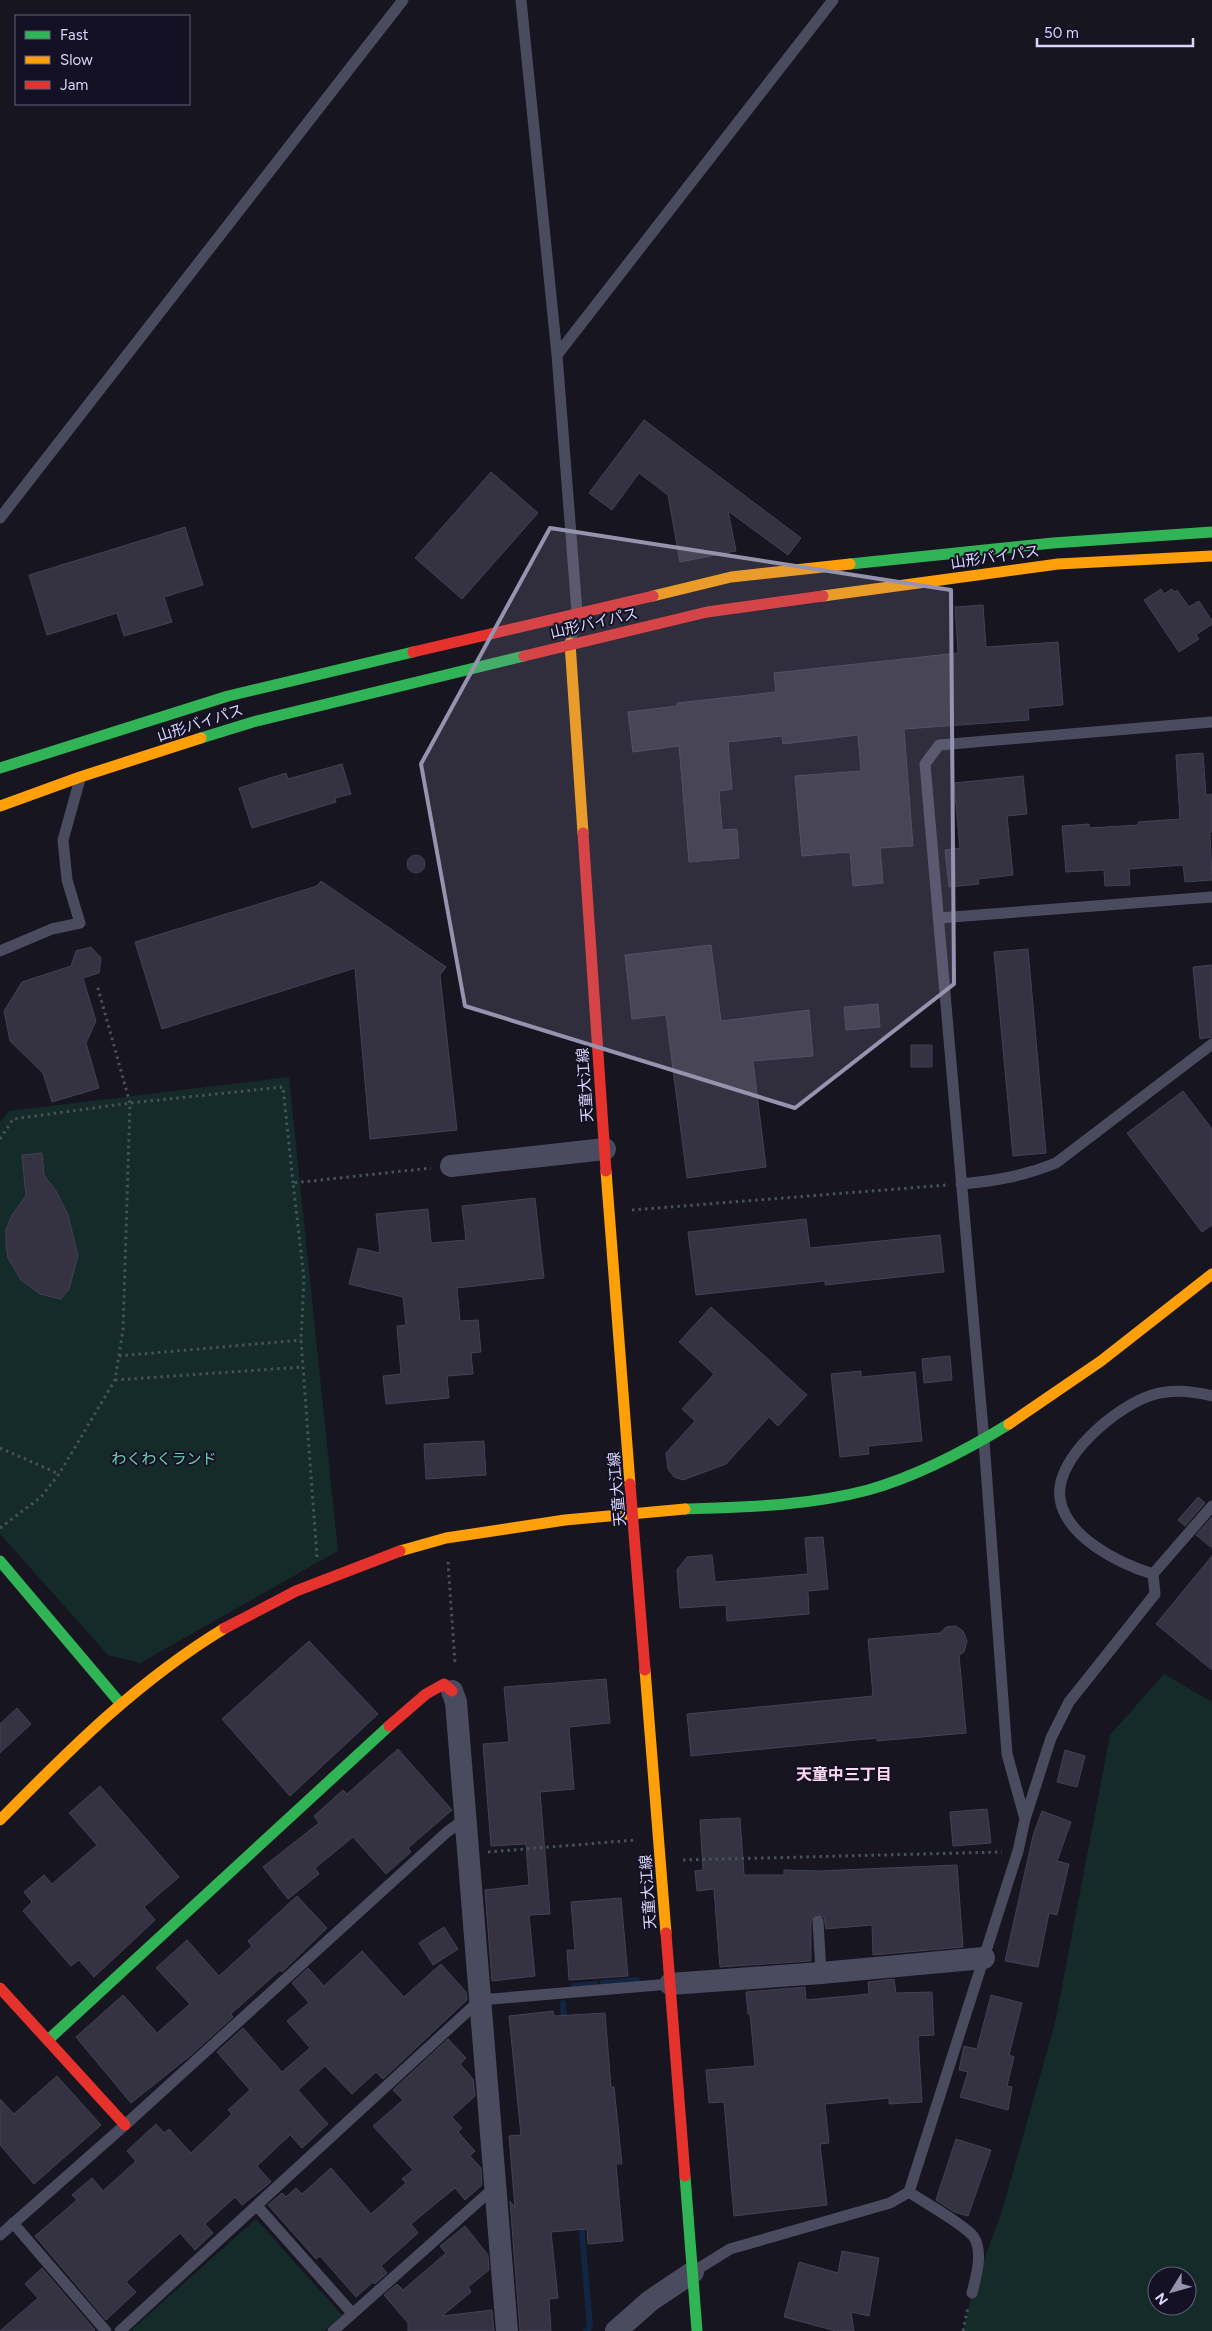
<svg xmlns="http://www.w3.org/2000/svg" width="1212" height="2331" viewBox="0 0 1212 2331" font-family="Figtree,'Noto Sans JP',sans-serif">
  <rect width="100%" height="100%" fill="#171520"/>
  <path fill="#142b2a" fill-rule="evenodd" d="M289,1077l49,474 -198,112 -32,-8 -108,-121v-412l9,-11z
    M1164,1674l48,28v629h-249l9,-38 30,-82 53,-188 55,-288zM1157,2276h30v30h-30z
    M256,2219l86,96 -18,16h-194z"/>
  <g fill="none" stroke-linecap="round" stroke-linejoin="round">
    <path stroke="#122543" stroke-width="6" d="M603,1983l34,-3
      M574,1986l21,-2
      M563,2003l1,19
      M581,2221l9,106 -4,4"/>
  </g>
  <path fill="#353342" stroke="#434153" d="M644,420l157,118 -13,17 -60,-44 8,40 -56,11 -12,-67 -29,-22 -27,37 -23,-17z
    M491,472l47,41 -76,86 -47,-41z
    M185,527l18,58 -39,12 8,25 -48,14 -7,-23 -70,22 -18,-60z
    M1161,589l3,5 8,-5 2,3 3,-2 12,17 10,-6 13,20v3l-16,11 3,4 -20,13 -35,-52z
    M983,605l3,42 72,-5 5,63 -35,3 1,12 -125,9 9,117 -33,2 3,35 -30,3 -3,-34 -48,4 -7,-80 66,-5 -3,-36 -75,9 -1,-8 -54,6 4,47 -13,2 3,39 15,-1 2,29 -50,4 -10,-116 -46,6 -5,-40 49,-6v-3l99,-11 -2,-19 184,-20 -3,-46z
    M1203,753l3,42 6,-1v38h-2l2,48 -27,2 -2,-17 -54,4 1,16 -25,1 -1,-16 -38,2 -4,-46 27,-2v4l50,-3 -1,-3 42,-3 -4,-64z
    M342,764l9,30 -16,4 1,4 -84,26 -13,-40 47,-15 2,6z
    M1023,776l4,38 -20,2 6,59 -35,4 1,5 -30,3 -4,-37 15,-2 -6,-65z
    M407 864a9 9 0 1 1 18 0a9 9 0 1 1-18 0Z
    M321,881l125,86 -6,8 17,155 -87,9 -15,-171 -193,61 -27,-87 182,-56z
    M711,945l10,76 88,-11 4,46 -60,5 13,106 -79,11 -21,-163 -34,4 -7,-64z
    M91,947l10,11 -2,15 -16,5 13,43 -10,22 13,45 -47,14 -9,-29 -33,-32 -6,-30 18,-29 49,-16 5,-15z
    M1028,949l18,204 -33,3 -19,-204z
    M1212,965v72l-12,2 -7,-72z
    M878,1004l2,23 -34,3 -2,-23z
    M911,1045h21v22h-21z
    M1183,1091l29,38v96l-10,7 -75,-99z
    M42,1153l2,22 12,16 12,24 10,41 -9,33 -8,10 -21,-5 -19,-14 -13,-22 -2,-14v-14l6,-15 14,-19 -4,-41z
    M535,1198l9,80 -87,10 3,33 18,-1 3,32 -10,1 2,21 -26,2 2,22 -63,6 -3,-28 18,-2 -4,-48 9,-1 -3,-28 -54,-13 9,-36 22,5 -4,-39 52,-5 3,34 35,-3 -4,-34z
    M806,1219l4,29 130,-13 4,37 -119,13v-4l-129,14 -8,-63z
    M711,1307l96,88 -29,31 -9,-9 -43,47 -43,16 -9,-3 -6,-8 -2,-16 29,-32 -13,-12 32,-35 -35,-32z
    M950,1356l2,24 -28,3 -2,-24z
    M861,1371v6l54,-5 7,69 -54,5 1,8 -29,3 -9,-83z
    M484,1441l2,34 -60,4 -2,-35z
    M1198,1497l7,6 -20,23 -7,-6z
    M1212,1517v31l-16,-13z
    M823,1537l5,52 -20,2 1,23 -82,7 -1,-16 -46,3 -3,-38 10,-13 25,-2 3,27 93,-8 -3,-36z
    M1212,1556v114l-56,-46z
    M956,1626l7,5 4,10 -3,11 -5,3 7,78 -89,8v-3l-186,18 -4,-42 186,-18 -5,-57 72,-6 6,-6z
    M309,1641l69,73 -88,82 -68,-77z
    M606,1679l4,44 -41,4 5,62 -34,3 10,122 -21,1 6,61 -43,5 -7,-91 44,-5 -3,-41 -35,2 -8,-102 26,-2 -5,-55z
    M17,1708l14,16 -31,29v-29z
    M398,1749l54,61 -44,38 3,4 -25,22 -33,-37 -38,31 4,6 -31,25 -25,-32 56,-44 -5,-7 29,-26 4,4z
    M1065,1750l20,6 -8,31 -20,-5z
    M100,1786l79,91 -35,30 11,13 -61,57 -15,-17 -8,6 -48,-55 9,-9 -8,-10 20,-17 8,9 45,-39 -28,-32z
    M987,1809l4,34 -38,3 -3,-34z
    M1042,1811l29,11 -14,39 12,3 -12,51 -8,-2 -11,54 -33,-6 28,-125z
    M740,1818l4,57h40v-5l35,1 138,-6 6,82 -90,8 -1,-30 -46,4 -2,-12 -7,-3 -6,7v40l-91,6 -6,-78 -17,2 -2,-20 8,-1 -3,-50z
    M297,1896l30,32 -45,44 -2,-2 -49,44 2,3 -42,38 -60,48 -55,-66 47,-42 34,38 33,-29 -34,-36 31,-28 32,36 33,-30 -4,-5z
    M621,1898l7,78 -59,4 -2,-30h8l-4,-48z
    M444,1927l14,22 -25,16 -14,-22z
    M362,1951l42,46 37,-33 25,28 1,8 -84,79 -7,-7 -24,22 -27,-28 -27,24 30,34 -26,24 -12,-13 -33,31 14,16 -29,23 -7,-8 -30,27 8,9 -18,17 -15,-17 -54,49 10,10 -30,28 -71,-84 42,-36 -5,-5 20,-17 11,13 33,-30 -9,-10 29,-27 8,9 5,-4 22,24 41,-39 -4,-4 22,-20 -33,-38 26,-24 39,44 28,-24 -23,-27 22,-18 -17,-20 16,-15 16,18z
    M894,1979l2,14 36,-1 2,43 -16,1 4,66 -33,2v-6l-64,6 4,39 -9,1 7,61 -93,11 -10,-114 -15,1 -3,-33 49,-4 -5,-52h-2l-2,-22 59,-5 1,13 63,-6 -1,-12z
    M991,1995l31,8 -13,52 5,2 -7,29 5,1 -4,23 -48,-13 8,-25 -9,-2 5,-24 13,3z
    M553,2011l1,5 51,-3 6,74h3l8,77h-6l7,77 -35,3 -1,-15 -36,3 7,66 -9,1 2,32h-31l-10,-130 5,7 -6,-72 12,-1 -12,-119z
    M448,2039l18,19 -6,6 13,15 2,17 -23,21 10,11 -4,4 17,19 -5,5 11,12 1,17 -17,15 -10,-12 -44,36 7,9 -37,33 6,7 -12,11 -2,-2 -17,15 -36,-41 -4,3 -48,-54 14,-12 4,4 10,-9 6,6 29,-26 40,46 35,-31 -4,-4 11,-9 -40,-44 30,-26 -10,-10z
    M57,2076l44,49 -67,59 -34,-39v-46l14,15z
    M956,2139l35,11 -23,66 -14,-4 -18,-12z
    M465,2226l23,29 1,15 -21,17 3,5 -29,24 50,-6 2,21h-86v-8l-24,-28 13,-11 6,6 43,-37 -6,-7z
    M842,2251l37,7 -10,58 -18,-4 3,19h-18l-52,-14 15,-55 39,11z
    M42,2268l53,62 -1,1h-94l38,-33 -13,-14z"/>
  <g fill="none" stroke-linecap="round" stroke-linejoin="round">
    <path stroke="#46515c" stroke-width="3" stroke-dasharray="2.5 4" stroke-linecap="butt" d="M0,1139l13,-20 117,-16 153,-16 10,96
      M632,1210l315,-25
      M119,1356l182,-16
      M115,1380l188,-13
      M0,1448l59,26
      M0,1528l41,-31 18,-23 56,-94 8,-50 7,-227 -33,-118
      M317,1557l-16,-217 3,-62 -11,-95 138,-15
      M448,1562l7,101
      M488,1852l148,-12
      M683,1860l319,-8
      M963,2331l5,-24"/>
    <path stroke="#4b4b60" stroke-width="11" d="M521,0l36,355 20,257 -7,31
      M557,355l276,-355
      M0,518l403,-518
      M939,918l273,-21
      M0,951l52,-22 28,-6 -13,-43 -4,-40 17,-61
      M961,1184c34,-3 63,-8 95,-21l156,-119
      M1153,1574c-33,-10 -88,-37 -93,-76 -6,-40 57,-92 92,-103 19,-6 41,-4 60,1
      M1025,1819l26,-81 18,-36 86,-108 -2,-20 59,-68
      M818,1921l3,52
      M909,2192c16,11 53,31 64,44 11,15 3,41 -1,57
      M257,2206l95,107
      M13,2223l93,108
      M0,2235l125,-110 322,-293 18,-13
      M693,2272l37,-23 160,-46 19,-11 109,-341 7,-32 -18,-65 -23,-313 -59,-677 14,-19 273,-23
      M120,2331l360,-331 190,-16
      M333,2331l163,-145"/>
    <path stroke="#4b4b60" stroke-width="22" d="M451,1166l154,-17
      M452,1691l4,11 51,629
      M670,1984l151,-11 163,-15
      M616,2331l34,-30 43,-29"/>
    <path stroke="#30b455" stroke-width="11" d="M850,564l203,-21 159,-11
      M201,738l52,-16 271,-66
      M0,768l228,-72 185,-44
      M685,1509c61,-2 123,-3 183,-19 50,-14 97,-39 141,-66
      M0,1561l120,142
      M48,2040l341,-314
      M685,2176l12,155"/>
    <path stroke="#ff9f0a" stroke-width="11" d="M653,596l78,-19 119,-13
      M823,596l235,-32 154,-8
      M570,643l13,190
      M0,806l80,-29 121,-39
      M606,1171l24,313
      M1009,1424l92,-63 111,-87
      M400,1551l46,-13 119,-18 120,-11
      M645,1670l21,263
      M0,1820c70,-71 139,-140 225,-192"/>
    <path stroke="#e5322d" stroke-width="11" d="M413,652l240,-56
      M524,656l183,-44 116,-16
      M583,833l23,338
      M630,1484l15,186
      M225,1628l71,-37 104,-40
      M389,1726l37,-32 18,-10 8,7
      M666,1933l19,243
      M0,1988l125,137"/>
  </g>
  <path fill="#9693af" fill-opacity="0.2" stroke="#9693af" stroke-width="4" stroke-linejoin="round" d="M550,528l401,62 3,394 -159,124 -330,-102 -44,-242z"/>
  <g text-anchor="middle" stroke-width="4" stroke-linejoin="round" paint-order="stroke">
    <g font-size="15" fill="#dad7fc" stroke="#141124">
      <text transform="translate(995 557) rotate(-8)" y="5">山形バイパス</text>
      <text transform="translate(594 623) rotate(-13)" y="5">山形バイパス</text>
      <text transform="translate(200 723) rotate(-18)" y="5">山形バイパス</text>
      <text transform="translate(585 1085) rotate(-94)" y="5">天童大江線</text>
      <text transform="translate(617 1489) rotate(-95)" y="5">天童大江線</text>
      <text transform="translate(648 1892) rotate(-94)" y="5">天童大江線</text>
    </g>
    <g font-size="15" fill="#68d7b9" stroke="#141124">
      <text x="164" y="1464">わくわくランド</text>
    </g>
    <g font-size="16" font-weight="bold" fill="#fcd9f0" stroke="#141124">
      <text x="844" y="1780">天童中三丁目</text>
    </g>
  </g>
  <rect x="15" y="15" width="175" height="90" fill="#141124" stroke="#63607a"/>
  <rect x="25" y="31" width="25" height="8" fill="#30b455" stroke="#63607a"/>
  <text x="60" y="40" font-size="15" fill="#dad7fc">Fast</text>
  <rect x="25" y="56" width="25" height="8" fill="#ff9f0a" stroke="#63607a"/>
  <text x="60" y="65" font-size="15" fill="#dad7fc">Slow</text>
  <rect x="25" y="81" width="25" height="8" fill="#e5322d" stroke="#63607a"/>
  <text x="60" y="90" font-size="15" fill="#dad7fc">Jam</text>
  <g transform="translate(1172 2291) rotate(233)"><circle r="24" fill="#141124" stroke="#63607a"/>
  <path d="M0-4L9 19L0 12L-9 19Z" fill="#9693af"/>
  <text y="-8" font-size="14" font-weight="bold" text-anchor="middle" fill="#dad7fc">N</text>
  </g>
  <path d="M1037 38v8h156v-8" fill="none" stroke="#dad7fc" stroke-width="2.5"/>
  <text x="1044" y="38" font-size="15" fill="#dad7fc" stroke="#141124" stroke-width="4" paint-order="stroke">50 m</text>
</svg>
